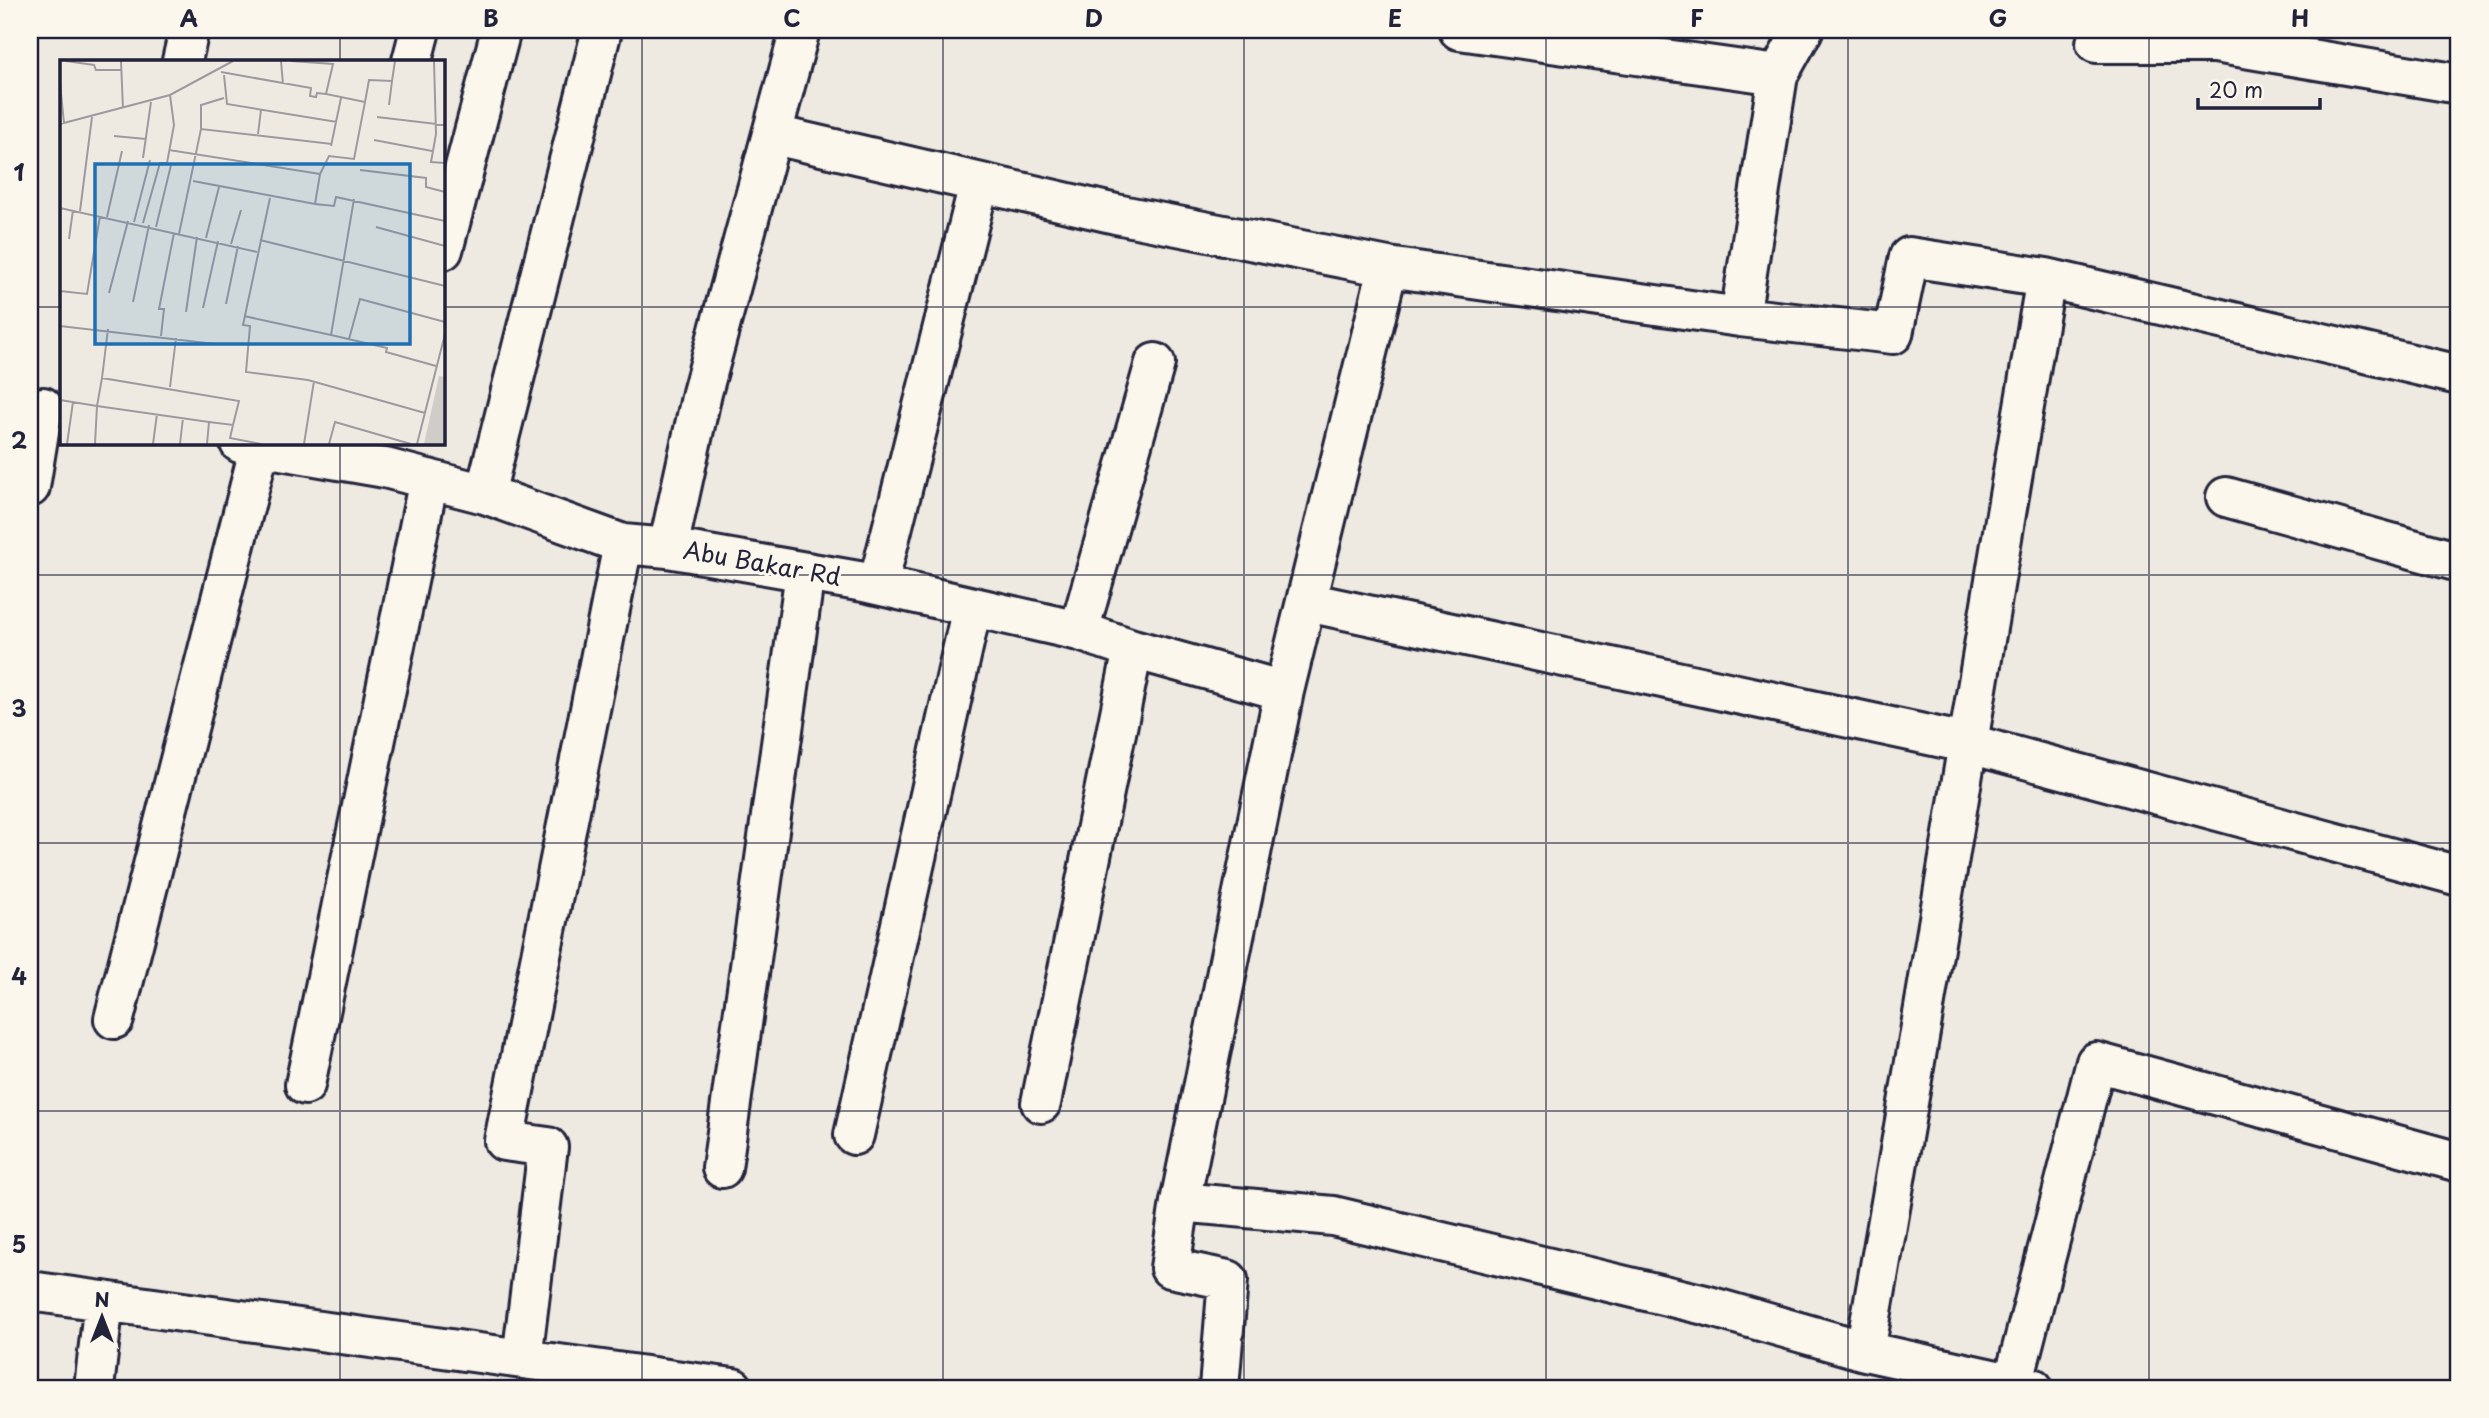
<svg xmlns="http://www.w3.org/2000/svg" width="2489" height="1418" viewBox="0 0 2489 1418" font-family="'Playpen Sans',sans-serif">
  <rect width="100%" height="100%" fill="#eeeae2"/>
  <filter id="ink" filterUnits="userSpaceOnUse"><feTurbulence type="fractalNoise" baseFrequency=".0143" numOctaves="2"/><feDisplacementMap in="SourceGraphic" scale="14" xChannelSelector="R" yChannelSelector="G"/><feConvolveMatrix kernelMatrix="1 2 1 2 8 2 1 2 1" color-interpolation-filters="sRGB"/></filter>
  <g filter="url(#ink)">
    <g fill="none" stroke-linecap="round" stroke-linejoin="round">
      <defs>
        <path id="minor" d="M1459,30l319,45
          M1803,30l-25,45 -38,242 153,17 16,-77 137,21 413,97
          M2096,43h119l244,41
          M182,61l7,-31
          M412,61l8,-31
          M774,135l342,79 272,53 352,50
          M443,250l58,-220
          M240,443l145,25 100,26 138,50 45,4 196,34 215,49 54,18 151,42
          M30,487l13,-80
          M485,494l117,-464
          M2226,497l233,65
          M668,548l34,-155 98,-363
          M878,585l101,-401
          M1307,602l659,141 493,133
          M1079,631l76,-268
          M114,1019l146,-573
          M305,1085l124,-606
          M1041,1103l92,-454
          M854,1135l118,-528
          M722,1168l83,-596
          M1180,1202l153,14 372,89 160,46
          M30,1291l703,97
          M522,1359l26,-212 -44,-6 119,-597
          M2013,1384l83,-322 363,100
          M94,1388l10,-87
          M1219,1388l9,-108 -58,-12 10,-66 104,-511 104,-424
          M2033,1388l-168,-37c64,-357 119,-716 181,-1073"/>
      </defs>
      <use href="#minor" stroke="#22223b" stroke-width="44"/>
      <use href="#minor" stroke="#fbf7ec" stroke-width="38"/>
    </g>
  </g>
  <path fill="none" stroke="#22223b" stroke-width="2" stroke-opacity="0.55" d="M340,30v31M642,30v1358M943,30v1358M1244,30v1358M1546,30v1358M1848,30v1358M2149,30v1358M30,307h31M443,307h2016M340,443v945M30,575h2429M30,843h2429M30,1111h2429"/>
  <g text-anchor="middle" stroke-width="6" stroke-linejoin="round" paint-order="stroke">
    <g font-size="24" fill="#22223b" stroke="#fbf7ec">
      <text transform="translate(762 564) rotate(10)" y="8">Abu Bakar Rd</text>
    </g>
  </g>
  <g transform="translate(60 60)">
    <rect width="385" height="385" fill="#eeeae2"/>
    <path d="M379,316l6,1v67h-21z" fill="#d0cdc9"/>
    <path fill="none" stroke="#9c9a9f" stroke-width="2" d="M6,1l28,4 2,5h25M61,1l2,48M221,1l2,23M231,1l42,3 -7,30 39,8 -11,57 -25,-3 -9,18 -5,30 19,2 2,-9 109,24M374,1l2,73 -5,28 14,1M161,12l90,16 -1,8 6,1 1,-4 9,1M164,15l3,29 110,18M0,23l4,40M305,42l4,-22 23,1 3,-20M329,45l3,-24M317,57l68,8M0,64l110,-29 63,-34M141,69v-24l23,-7M198,74l3,-24M54,76l32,3M314,80l58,11M271,86l10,-48M109,90l151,24M83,98l8,-56M300,110l66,8v9l19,5M133,121l122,23M210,138l-27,127 7,1 -4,46 62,8 117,33M294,139l-23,136 56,13 -1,4 50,14M0,148l197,44M20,151l12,-94M47,157l15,-66M74,162l16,-62M83,163l17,-60h7M96,167l15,-62 -4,-2 7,-38 -4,-30M316,167l69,19M119,174l22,-105 131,15M146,178l13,-51M9,179l4,-29M200,180l185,46M171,184l10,-34M0,231l27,3 13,-78M49,233l19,-72M73,242l16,-77M166,244l12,-58M143,248l15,-67M126,252l11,-75M184,256l87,19M0,266l155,18M101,276l3,-27h-5l15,-76M289,279l11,-40 85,23M42,318l6,-49M110,327l6,-49M0,340l37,6 112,16 24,3 6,-24 -137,-23 -5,28 -2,38M173,365l-3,13 31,6M7,384l6,-42M93,384l4,-30M120,384l3,-26M147,384l2,-22M244,384l10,-63M269,384l6,-22 76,22M357,384l28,-110"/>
    <path fill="#1f6fb2" fill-opacity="0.15" stroke="#1f6fb2" stroke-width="3.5" d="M35,104h315v180h-315z"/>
    <rect width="385" height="385" fill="none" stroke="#22223b" stroke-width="3.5"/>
  </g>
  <rect width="2489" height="1418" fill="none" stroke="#fbf7ec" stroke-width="77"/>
  <g transform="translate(102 1317)" stroke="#fbf7ec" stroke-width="5" paint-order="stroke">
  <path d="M0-5L12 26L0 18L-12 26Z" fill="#22223b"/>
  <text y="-10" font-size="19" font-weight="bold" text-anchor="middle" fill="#22223b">N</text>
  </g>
  <path d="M2198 98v10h122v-10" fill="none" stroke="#22223b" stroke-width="3.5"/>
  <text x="2209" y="98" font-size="21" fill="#22223b" stroke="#fbf7ec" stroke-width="5" paint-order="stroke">20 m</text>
  <rect x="38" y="38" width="2412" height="1342" fill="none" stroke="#22223b" stroke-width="2.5"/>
  <g font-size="23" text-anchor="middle" font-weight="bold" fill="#22223b">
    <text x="189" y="27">A</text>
    <text x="491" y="27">B</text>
    <text x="792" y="27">C</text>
    <text x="1094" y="27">D</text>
    <text x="1395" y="27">E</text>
    <text x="1697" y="27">F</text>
    <text x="1998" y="27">G</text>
    <text x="2300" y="27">H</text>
    <text x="19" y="181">1</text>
    <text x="19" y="449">2</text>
    <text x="19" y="717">3</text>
    <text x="19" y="985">4</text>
    <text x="19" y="1253">5</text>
  </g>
</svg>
